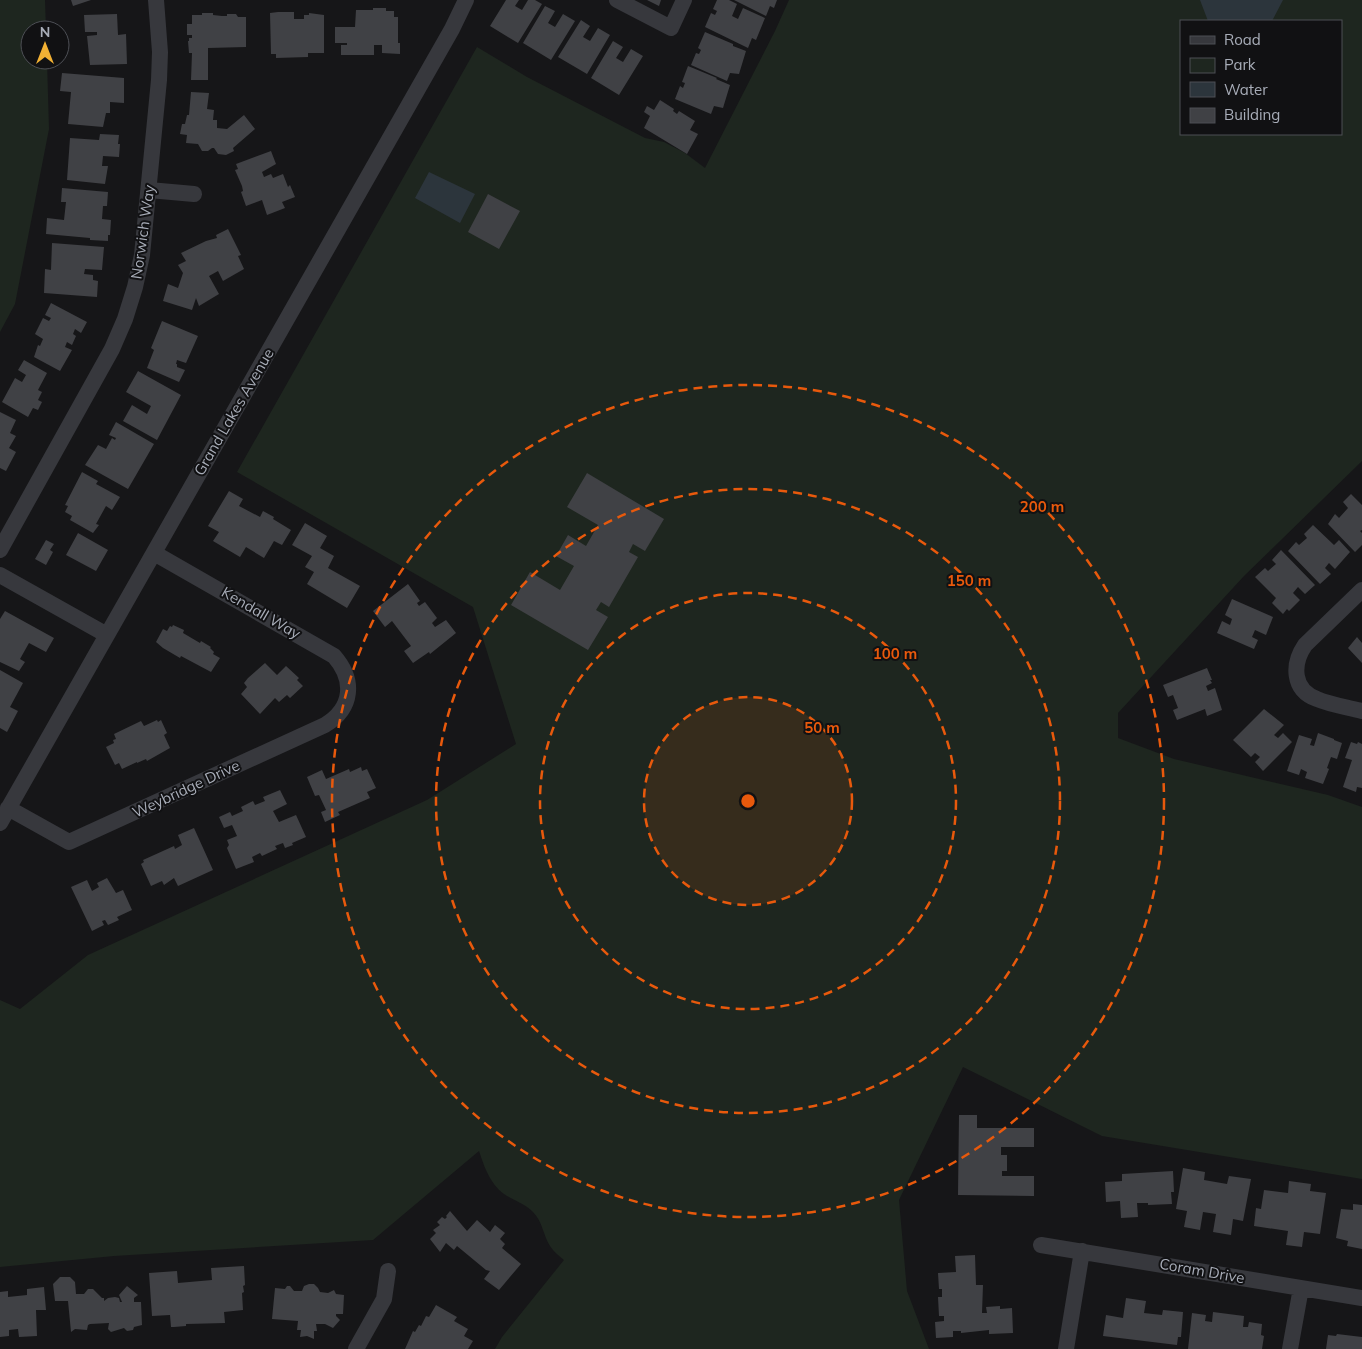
<svg xmlns="http://www.w3.org/2000/svg" width="1362" height="1349" viewBox="0 0 1362 1349" font-family="Mulish,sans-serif">
  <rect width="100%" height="100%" fill="#161618"/>
  <path fill="#1e261f" fill-rule="evenodd" d="M0,0h45l1,30h-16v30h17l2,69 -34,175 -15,28z
    M789,0h573v461l-118,115 -126,137v25l56,21 154,36 34,12v372l-260,-43 -139,-69 -64,133 8,91 22,58h-434l7,-12 62,-77c-5,-4 -10,-8 -14,-14 -7,-11 -7,-24 -17,-34 -7,-7 -17,-11 -26,-16 -16,-10 -22,-27 -28,-45l-106,89 -259,16 -114,11v-267l20,9 68,-54 339,-155 89,-56 -43,-137 -236,-135 240,-425 50,30 118,61 19,4 21,11 20,15 70,-137zM1181,21h160v113h-160z"/>
  <path fill="#2c353c" d="M1200,0h83l-11,21h-64z
    M429,172l46,22 -15,29 -45,-25z"/>
  <path fill="#404145" d="M71,0h20l-18,6z
    M506,0h13l-4,6 7,4 6,-10h7l7,4 -24,39 -28,-17z
    M647,0h14l-2,6z
    M717,0h12l8,4 -5,12 6,3 5,-11 22,10 -9,22 -4,-2 -4,10 -43,-21 6,-14 4,2 2,-4 -4,-2z
    M734,0h43l-3,8 -4,-2 -4,10z
    M545,6l10,5 -7,12 7,4 8,-13 12,7 -24,39 -28,-17z
    M373,8h13v3h8v6h4v26h2v11l-18,-1v-8h-8v10h-33v-10h6v-2h-12v-16h20l1,-17h17z
    M278,12h16v7h10v-4h5v-2l15,2v38h-16v4l-32,1v-4h-5l-1,-41z
    M202,13h11v2l9,1h5v-2h9l2,3h8v30l-38,1v32h-17l1,-27h-3l-1,-12h1v-3h3v-3h-5v-11h5v-9h10z
    M117,14l1,21 8,-1 1,30 -37,1 -3,-29 10,-1v-3h-12l-1,-17z
    M581,20l9,6 -7,11 7,4 8,-13 12,7 -23,39 -29,-17z
    M705,32l28,12v2l13,5 -7,23 -9,-1 -3,8 -36,-16 5,-12 3,1 2,-4 -3,-2z
    M613,41l10,6 -7,11 7,4 8,-13 12,7 -24,39 -28,-17z
    M688,66l29,12 -1,1 14,6 -7,23 -9,-2 -3,8 -36,-15 5,-13 3,2 2,-5 -3,-1z
    M62,73l62,5v25l-14,-1v11h-4l-3,14 -35,-3 3,-32 -11,-1z
    M191,92l18,1 -2,16 7,1 -1,10h4v8l10,1 17,-14 11,14 -22,19 1,3 -8,4 -8,-1 -4,-6h-2l-4,3h-6l-4,-7 -12,-1 1,-8 -7,-1 2,-10h3l2,-9h2z
    M660,100l14,9 -1,2 4,3 2,-3 16,10 -5,9 8,4 -11,20 -43,-26 6,-12 -6,-4 3,-6 7,4z
    M100,134l19,1 -1,9h2l-1,13 -16,-1 -1,10h6l-3,18 -38,-4 3,-42 29,2z
    M271,151l5,13 -14,8 2,5 7,-3 2,4 10,-4 5,13 2,-2 5,12 -13,5 3,6 -18,7 -5,-15 -16,6 -5,-14 2,-1 -1,-5 -7,-16 3,-1 -2,-5z
    M62,188l46,4 -1,14h-4l-1,13 9,1 -1,15h-2v6l-18,-1v-2l-44,-4 1,-16 17,2 2,-18h-5z
    M488,194l32,17 -21,38 -31,-17z
    M228,229l13,26 -3,1 6,13 -21,12 -5,-10 -9,5 10,18 -20,12 -3,-8 -4,12 -29,-9 5,-17 10,4 5,-15 -5,-8 8,-4 -5,-8 25,-12 11,-3 -1,-3z
    M52,243l52,4 -2,23 -17,-1 -1,5 9,1v5l5,1 -1,16 -53,-4 1,-24 6,1z
    M51,303l36,19 -6,11 -6,-4 -2,5 3,2 -4,9 -5,-3 -2,5 7,3 -12,21 -26,-14 4,-12 2,1 3,-7 -8,-5 8,-16 6,3 2,-3 -6,-3z
    M162,321l36,15 -12,27 -9,-3 -1,4h1v3l8,3 -6,12 -32,-14 7,-18 -3,-2z
    M24,360l23,13 -9,17 4,2 -4,8 4,2 -4,8 -5,-2 -5,9 -26,-15 13,-24 7,4 4,-7 -8,-5z
    M138,371l43,24 -24,45 -34,-19 9,-16 15,9 4,-8 -25,-14z
    M0,412l16,8 -6,13 6,3 -7,12 7,4 -10,19 -6,-3z
    M116,422l38,22 -26,45 -43,-24 13,-20 8,4 6,-11 3,2 1,-2 -7,-3z
    M82,472l16,9 -2,3 24,13 -8,13 -6,-4 -10,18 3,1 -6,8 -23,-13 2,-4 -7,-4 3,-6 -3,-1z
    M587,473l77,46 -19,32 -12,-7 -4,8 9,5 -29,50 -8,-5 -5,8 12,7 -20,33 -77,-45 19,-33 30,18 14,-24 -18,-10 12,-21 18,11 12,-21 -31,-18z
    M229,491l14,8 -4,7 21,11 3,-6 11,6 -1,2 18,11 -9,15 -8,-4 -10,17 -18,-11 -6,10 -27,-16 6,-9 -11,-6z
    M1351,494l11,11v25l-2,1 2,2v12l-7,7 -27,-28 7,-10 4,4 9,-10 -5,-6z
    M305,523l22,13 -7,12 14,8 -6,12 32,18 -13,22 -40,-24 7,-12 -9,-5 7,-11 -20,-11z
    M1313,525l21,20 5,-5 11,12 -15,17 -6,-6 -4,5 6,6 -11,10 -32,-33 8,-9 3,3 8,-7 -3,-4z
    M78,533l30,17 -12,21 -30,-16z
    M46,540l8,4 -4,6 3,2 -7,13 -11,-6z
    M1281,550l34,35 -10,9 -7,-7 -5,6 7,7 -11,11 -2,-2 -4,5 -11,-11 4,-5 -21,-21 10,-9 3,3 8,-7 -4,-4z
    M408,584l12,17 -3,2 2,3 6,-4 12,16 -5,5 3,4 11,-7 10,13 -26,21 -1,-2 -16,11 -9,-12 7,-5 -19,-25 -7,6 -12,-16z
    M1232,599l41,18 -7,18 -11,-5 -3,7 6,3 -4,9 -37,-16 5,-12 8,4 2,-6 -7,-4z
    M5,611l49,27 -8,14 -17,-9 -9,16 5,3 -6,9 -19,-9v-43z
    M173,625l11,5 -1,3 17,10 1,-2 10,6 -1,1 4,4 -1,2 7,4 -9,14 -30,-16 -1,2 -17,-10 -7,-6 7,-13 4,2 3,-5 2,1z
    M1357,637l5,6v20l-14,-15z
    M265,663l12,12 9,-9 13,12 -2,2 6,6 -13,12 -3,-3 -8,7 -4,-4 -15,16 -19,-20 6,-7 -3,-4 4,-5z
    M1207,668l5,12h-2l2,3 -6,3 2,5 7,-3 7,22 -15,6 -2,-7 -28,11 -4,-10 5,-2 -5,-13 -5,2 -5,-12z
    M0,670l23,13 -13,24 8,4 -11,21 -7,-4z
    M1264,709l20,16 -10,10 4,3 5,-5 9,9 -29,29 -8,-9 5,-5 -5,-4 -4,4 -18,-17z
    M157,720l1,2 3,-2 6,13 -3,2 6,13 -23,13 -1,-2 -9,4v-1l-15,7 -3,-6 -4,2 -9,-18 8,-4 -1,-3 3,-1 -2,-5 27,-13 3,5z
    M1318,733l16,6v1l8,3 -5,16 -6,-2 -4,11 2,1 -6,15 -18,-6 2,-6 -6,-3 -2,6 -12,-4 12,-36 13,4 -2,6 4,1z
    M1351,742l6,2 1,-2 4,2v44l-5,-1 -1,5 -13,-5 9,-27 -7,-2z
    M361,767l1,4 5,-2 9,19 -9,4 3,6 -32,14 2,3 -15,7 -4,-10 5,-2 -7,-15 -4,1 -8,-19 15,-7 4,9 23,-10 1,3z
    M280,790l7,14 -14,7 6,11 17,-7 10,22 -14,6 1,2 -8,3 -2,-5 -8,3 2,3 -15,7 -2,-3 -8,4 2,5 -18,7 -9,-21 2,-3 -2,-5 10,-4 -5,-11 -8,3 -5,-11 11,-5 2,4 11,-5 -2,-4 12,-6 2,4 10,-4 -2,-4z
    M194,828l19,42 -35,16 -4,-8 -10,7 -2,-4 -11,5 -10,-22 3,-2 -1,-2 31,-14 1,3 7,-4 -4,-10z
    M107,878l9,15 7,-3 9,20 -15,7 2,3 -11,5 -3,-5 -3,1 2,4 -12,6 -21,-44 16,-7 5,11 7,-4 -2,-4z
    M959,1115h18v13h57v19h-33v8h6v16h-5v5h32v20l-76,-1z
    M1183,1168l22,4 -1,8 23,4 2,-8 22,3 -8,42 -10,-2 -2,16 -18,-3 3,-18 -13,-2 -3,18 -16,-3 3,-16 -11,-2z
    M1173,1171l1,21h-3l1,12 -24,1v-2h-11l1,14 -17,1 -1,-17 -14,1 -1,-20 17,-1v-7z
    M1289,1181l22,3 -1,7 16,2 -6,41 -16,-2 -2,15 -16,-2 2,-14 -34,-5 2,-18 5,1 3,-19 24,3z
    M1353,1204l9,1v44l-15,-3 1,-5 -12,-3 5,-29 12,1z
    M450,1211l17,20 10,-11 13,12 5,-7 10,8 -5,6 5,5 -3,4 19,16 -22,26 -15,-11 6,-8 -4,-1 -29,-24 -3,4 -8,-7 -6,9 -10,-13 6,-6 -3,-3 7,-5 -3,-3 5,-5 3,2 2,-2 -1,-1z
    M975,1255l1,30h7l-1,28h5l-1,-6 14,-1v3l12,-1 1,25 -24,1v-4l-28,3v-2h-8v6l-17,1 -1,-16 9,-1v-5h-5l-1,-19h4v-8h-3l-1,-16 18,-1 -1,-16z
    M244,1266l1,19 -2,1 1,6 -2,1 1,17 -19,2 1,11 -39,1v2l-12,1h-3l-1,-12 -18,1 -3,-43 28,-2 1,12 34,-3 -1,-12z
    M60,1277h10l5,5 1,12h8l4,-5h5l9,9h2v3l4,-3 7,-1 4,1 1,4h2l-3,-7 8,-9 11,9 -4,3v4h7l1,23 -8,2 -1,3 -6,1 -3,-3 -13,4 -3,-3 1,-6 -19,1 -2,1 -1,5 -12,-1 -4,3 -3,-31h-13l-2,-17z
    M309,1284h5l4,4 2,4 8,1 6,-3 2,4 8,1 -1,19h-7v2l4,4 -7,8 -8,-4h-9l1,7h-3v8l-7,-3 -7,1 1,-7h-4l1,-9 -26,-2 3,-31 10,1 2,-3h3l4,5h8l2,-5z
    M44,1287l2,23h-10l1,26 -18,1 -1,-8 -9,1v6l-9,1v-45l8,-1v6l19,-2v-6z
    M1126,1298l20,3 -2,12 18,2 1,-5 20,2 -2,25h-3l-1,8 -74,-9 3,-21 17,3z
    M436,1305l21,12 -3,4 14,8 -4,7 9,5 -5,8h-63l8,-18 2,1 4,-7 2,1 5,-10 3,1z
    M1213,1312l31,4 -1,11h5l1,-5 13,2 -1,11 3,1 -2,13h-74l4,-36 14,2 -1,6 7,1z
    M1337,1334l25,3v12h-36l2,-14 8,1z"/>
  <g fill="none" stroke-linecap="round" stroke-linejoin="round">
    <path stroke="#37383d" stroke-width="16" d="M617,0l54,28 13,-28
      M149,190l45,4
      M0,550l112,-201 13,-30 10,-32 7,-32 17,-175 1,-28 -4,-52
      M0,575l107,60
      M1362,590l-57,55c-13,19 -13,45 12,54 14,6 30,8 45,12
      M8,808l61,34 256,-117c28,-17 30,-45 9,-69l-180,-103
      M0,823l452,-794 14,-29
      M1041,1245l321,53
      M356,1349l28,-50 4,-28
      M1066,1349l16,-98
      M1290,1349l11,-61"/>
  </g>
  <circle cx="748" cy="801" r="104" fill="#e8590c" fill-opacity=".12"/>
  <g fill="none" stroke="#e8590c" stroke-width="2.5" stroke-dasharray="9 6">
    <circle cx="748" cy="801" r="104"/>
    <circle cx="748" cy="801" r="208"/>
    <circle cx="748" cy="801" r="312"/>
    <circle cx="748" cy="801" r="416"/>
  </g>
  <g text-anchor="middle" stroke-width="4" stroke-linejoin="round" paint-order="stroke">
    <g font-size="15" fill="#a8adb8" stroke="#111113">
      <text transform="translate(143 232) rotate(-82)" y="5">Norwich Way</text>
      <text transform="translate(234 412) rotate(-60)" y="5">Grand Lakes Avenue</text>
      <text transform="translate(261 613) rotate(30)" y="5">Kendall Way</text>
      <text transform="translate(186 789) rotate(-25)" y="5">Weybridge Drive</text>
      <text transform="translate(1202 1271) rotate(10)" y="5">Coram Drive</text>
    </g>
  </g>
  <circle cx="748" cy="801" r="8" fill="#e8590c" stroke="#111113" stroke-width="2.5"/>
  <g font-size="15" text-anchor="middle" font-weight="bold" fill="#e8590c" stroke="#111113" stroke-width="4" stroke-linejoin="round" paint-order="stroke">
    <text x="1042" y="512">200 m</text>
    <text x="969" y="586">150 m</text>
    <text x="895" y="659">100 m</text>
    <text x="822" y="733">50 m</text>
  </g>
  <rect x="1180" y="20" width="162" height="115" fill="#111113" stroke="#4d4f55"/>
  <rect x="1190" y="36" width="25" height="8" fill="#37383d" stroke="#4d4f55"/>
  <text x="1224" y="45" font-size="15" fill="#a8adb8">Road</text>
  <rect x="1190" y="58" width="25" height="15" fill="#1e261f" stroke="#4d4f55"/>
  <text x="1224" y="70" font-size="15" fill="#a8adb8">Park</text>
  <rect x="1190" y="82" width="25" height="15" fill="#2c353c" stroke="#4d4f55"/>
  <text x="1224" y="95" font-size="15" fill="#a8adb8">Water</text>
  <rect x="1190" y="108" width="25" height="15" fill="#404145" stroke="#4d4f55"/>
  <text x="1224" y="120" font-size="15" fill="#a8adb8">Building</text>
  <g transform="translate(45 45)"><circle r="24" fill="#111113" stroke="#4d4f55"/>
  <path d="M0-4L9 19L0 12L-9 19Z" fill="#f2b134"/>
  <text y="-8" font-size="14" font-weight="bold" text-anchor="middle" fill="#a8adb8">N</text>
  </g>
</svg>
